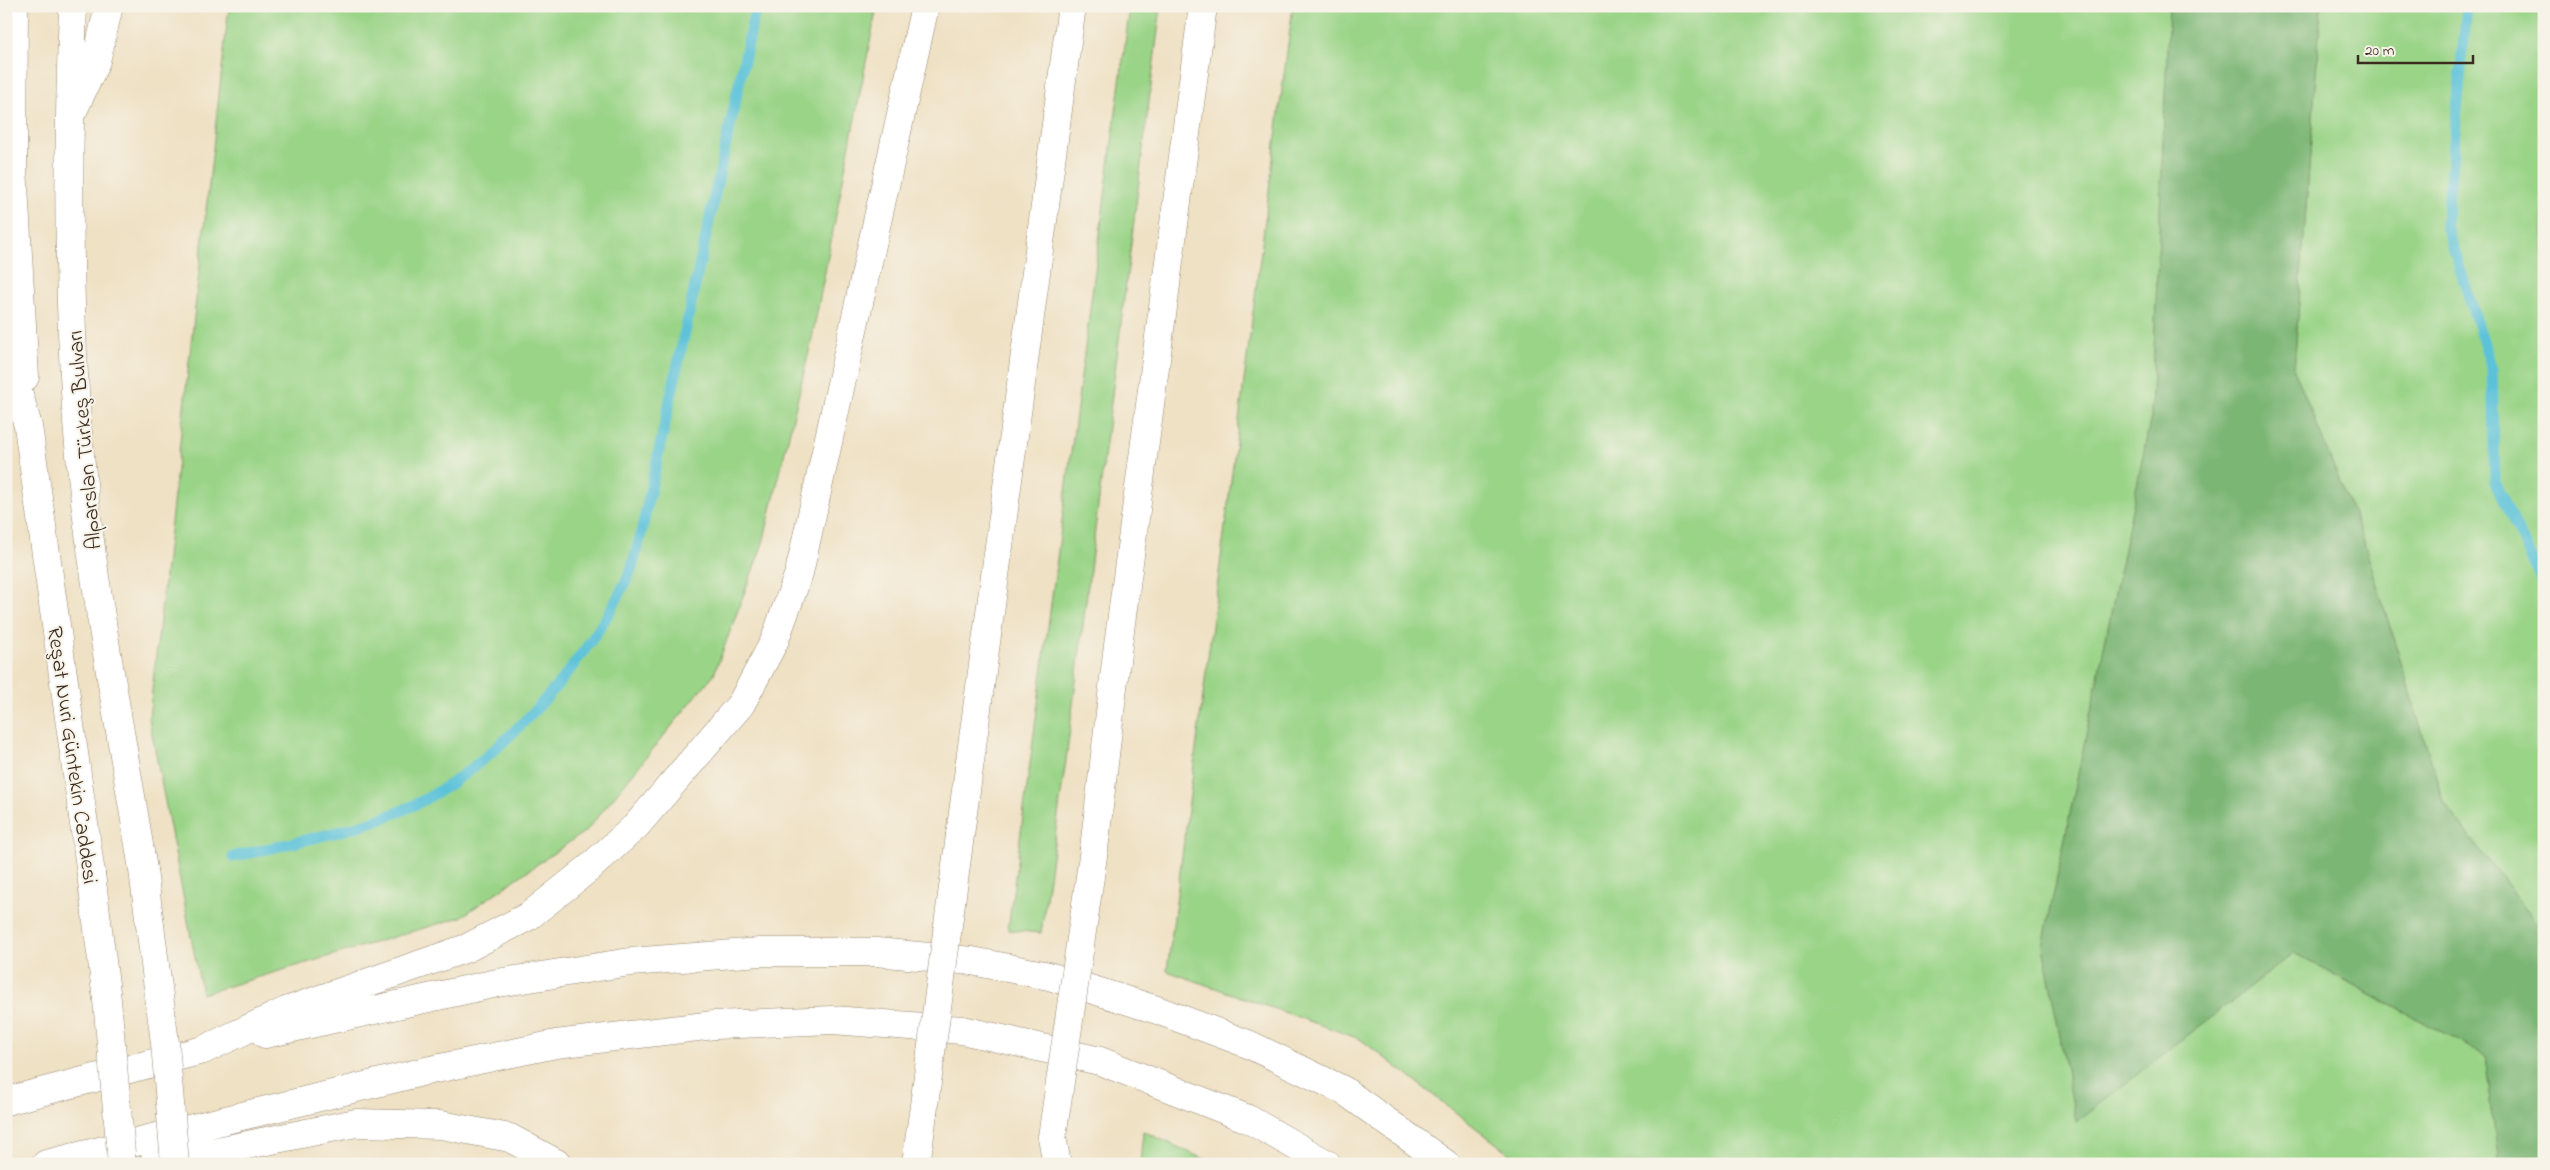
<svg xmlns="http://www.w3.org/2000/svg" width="2550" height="1170" viewBox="0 0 2550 1170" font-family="'Indie Flower',sans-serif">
  <rect width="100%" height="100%" fill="#f7f3e8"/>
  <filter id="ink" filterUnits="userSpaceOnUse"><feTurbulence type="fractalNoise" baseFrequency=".02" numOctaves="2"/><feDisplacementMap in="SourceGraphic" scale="10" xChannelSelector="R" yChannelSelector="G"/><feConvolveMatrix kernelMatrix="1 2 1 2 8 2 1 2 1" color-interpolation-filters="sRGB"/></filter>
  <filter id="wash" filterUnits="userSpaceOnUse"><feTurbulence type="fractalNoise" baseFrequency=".0096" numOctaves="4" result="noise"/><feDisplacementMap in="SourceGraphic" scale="20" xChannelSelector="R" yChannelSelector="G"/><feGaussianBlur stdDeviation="1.12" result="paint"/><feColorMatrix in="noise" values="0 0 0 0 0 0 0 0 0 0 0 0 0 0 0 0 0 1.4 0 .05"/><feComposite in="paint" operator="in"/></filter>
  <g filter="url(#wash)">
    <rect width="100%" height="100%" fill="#efe1c4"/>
    <path fill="#9ad487" stroke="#6a7f52" d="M229,6h648l-66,337 -48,200 -49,131 -127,156 -126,87 -259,77 -53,-276z
      M1130,6h31l-95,754 -25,173 -33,-3z
      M1293,6h876l-18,411 -108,529 33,175 218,-168 191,102 14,109h-976l-163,-125 -193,-68z
      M2321,6h223v927l-100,-130 -81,-264 -69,-170z
      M1143,1131l72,33h-75z"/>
    <path fill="#7bb674" stroke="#5b7049" d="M2169,6h152l-27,363 69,170 81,264 100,130v231h-45l-14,-109 -191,-102 -218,169 -33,-176 108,-529z"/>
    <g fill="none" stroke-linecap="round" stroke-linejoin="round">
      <path stroke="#5cc2d9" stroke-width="11" d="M2467,6l-21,219 46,144 3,113 49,103
        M233,857c56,-14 115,-24 168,-46 89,-38 184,-144 225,-230 7,-13 10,-29 14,-43l116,-532"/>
    </g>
  </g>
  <g filter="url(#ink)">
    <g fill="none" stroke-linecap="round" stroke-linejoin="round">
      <defs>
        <path id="major" d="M14,6l-1,162 12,209
          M73,6c-5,134 -6,268 3,402 11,155 43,308 67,462
          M74,109l22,-48 13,-55
          M6,349l22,77 63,448
          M6,1101l197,-51"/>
        <path id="highway" d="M960,835l112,-829
          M1094,849l23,-196 86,-647
          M265,1034l232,-51 133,-21 130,-10h116l96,9 77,15 108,34 91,34 95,46 103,74
          M203,1050l83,-39 181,-63 62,-32 59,-47 48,-43 105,-122 33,-62 25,-69 126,-567
          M1052,1137l5,27
          M46,1164l380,-93 130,-27 158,-19 119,-5 129,10 138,31 148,58 79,45
          M153,1164l203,-41 85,2 69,13 48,26
          M916,1164l7,-51"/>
      </defs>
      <use href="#major" stroke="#958671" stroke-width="29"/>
      <use href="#highway" stroke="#958671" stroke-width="29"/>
      <use href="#major" stroke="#fff" stroke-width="28"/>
      <use href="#highway" stroke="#fff" stroke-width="28"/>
      <defs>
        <path id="major-bridge" d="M143,870l22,173 10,121
          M91,874l16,126 15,164"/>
        <path id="highway-bridge" d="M923,1113l37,-278
          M1052,1137l42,-288"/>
      </defs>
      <use href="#major-bridge" stroke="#958671" stroke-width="29" stroke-linecap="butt"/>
      <use href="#highway-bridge" stroke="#958671" stroke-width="29" stroke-linecap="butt"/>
      <use href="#major-bridge" stroke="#fff" stroke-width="28"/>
      <use href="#highway-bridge" stroke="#fff" stroke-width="28"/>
    </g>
  </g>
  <g text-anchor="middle" stroke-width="4" stroke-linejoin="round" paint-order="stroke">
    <g font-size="22" fill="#3b2a1e" stroke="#f7f3e8">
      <text transform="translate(83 440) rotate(-95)" y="8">Alparslan Türkeş Bulvarı</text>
      <text transform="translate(74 755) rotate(82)" y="8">Reşat Nuri Güntekin Caddesi</text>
    </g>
  </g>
  <rect width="2550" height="1170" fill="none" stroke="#f7f3e8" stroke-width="25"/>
  <path d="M2358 55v8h115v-8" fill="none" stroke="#3b2a1e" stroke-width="2.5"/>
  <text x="2365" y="55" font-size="15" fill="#3b2a1e" stroke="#f7f3e8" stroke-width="4" paint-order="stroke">20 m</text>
</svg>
